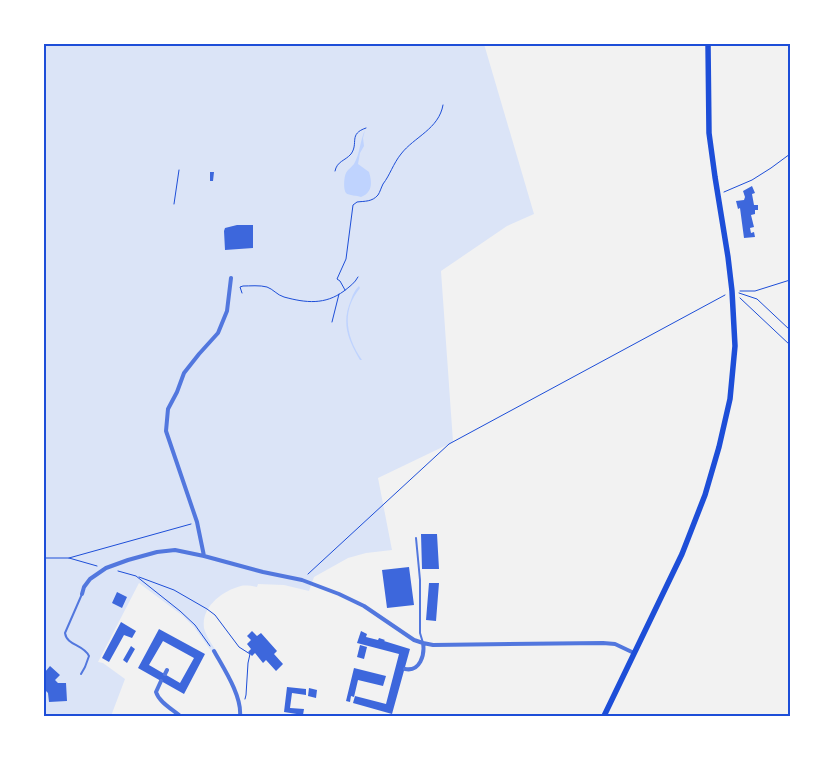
<svg xmlns="http://www.w3.org/2000/svg" width="834" height="760" viewBox="0 0 834 760" font-family="Ubuntu,sans-serif">
  <rect width="100%" height="100%" fill="#f2f2f2"/>
  <path fill="#dbe4f7" d="M44,44h440l50,170 -27,12 -66,45 12,171 -75,36 14,72 -26,3 -18,5 -34,19 -5,14 -25,-6 -26,-1 -1,3c-5,-1 -12,-2 -16,-1 -19,5 -40,21 -37,42 2,8 7,15 11,21l-3,3 -18,-25 -11,-11 -44,-33 -41,79 5,1 22,16 -14,37h-67z"/>
  <path fill="#bfd3fe" d="M365,130l-2,8 1,8 -4,7 -2,11 11,8c3,10 4,20 -8,25 -4,-2 -12,-1 -15,-4 -3,-4 -2,-16 0,-20 2,-4 6,-6 8,-9 6,-10 6,-24 11,-34z
    M359,286l1,2c-19,23 -14,49 2,72h-2c-12,-20 -19,-37 -9,-60 2,-6 4,-10 8,-14z"/>
  <path fill="#3d67dc" fill-rule="evenodd" d="M210,172h4l-1,9h-3z
    M752,186l3,7 -3,1 2,11h4v5h-3v4l-4,1 3,12 -4,1 1,5 3,-1 1,5 -11,1 -4,-30 -2,1 -2,-8 8,-1 1,-3 -2,-6z
    M237,225h16v23l-28,2 -1,-19 1,-3z
    M421,534h16l2,35h-17z
    M409,567l5,38 -27,3 -5,-38z
    M429,583h10l-3,38 -10,-1z
    M117,592l10,5 -5,11 -10,-5z
    M121,622l15,9 -4,7 -8,-3 -15,27 -7,-4z
    M159,629l46,25 -21,40 -46,-26zM163,641l31,17 -14,25 -31,-18z
    M252,631l5,5 4,-3 16,18 -3,3 9,10 -7,7 -10,-11 -3,3 -8,-10 -3,3 -4,-4 3,-3 -4,-5 4,-4 -4,-4z
    M361,631l6,3 -1,3 12,3 1,-2 6,2 -1,1 26,8 -18,65 -39,-11 2,-7 31,8 13,-50 -42,-11z
    M360,645l7,2 -3,12 -7,-2z
    M131,646l4,3 -8,14 -4,-3z
    M50,666l10,9 -5,5 3,3h8l1,18 -18,1 -1,-9 -4,-4v-19l1,2z
    M354,668l32,8 -3,10 -25,-6 -4,17 -3,-1 -1,6 -4,-1z
    M287,687l19,2v6l-14,-2 -2,15 14,1 -1,6 -19,-3z
    M309,688l8,2 -1,8 -8,-2z"/>
  <g fill="none" stroke-linecap="round" stroke-linejoin="round">
    <path stroke="#1d4ed8" stroke-width="1" d="M335,171c2,-10 10,-10 16,-17 8,-11 -3,-20 15,-26
      M724,192l28,-12 19,-12 19,-14
      M174,204l5,-34
      M345,290l-5,-9 -3,-2 9,-20 7,-54 4,-3c8,-1 15,0 21,-7 2,-3 3,-7 5,-11 7,-9 10,-20 18,-30 13,-17 38,-25 42,-49
      M740,291h15l35,-11
      M242,293l-2,-6 3,-1c7,0 17,-1 24,1 6,2 10,8 17,10 22,6 41,8 60,-6 5,-4 11,-8 14,-14
      M739,293l18,6 33,31
      M740,298l50,47
      M332,322l7,-28
      M44,558h25l28,8
      M69,558l122,-34
      M118,571l18,5 44,35 15,14 15,21
      M308,574l141,-130 276,-149
      M139,577l35,13 33,19 8,6 24,32 11,7 -2,9 -2,32 -1,4"/>
    <path stroke="#5277de" stroke-width="2" d="M416,538l4,42v53l3,10
      M81,674l4,-7 4,-11c-6,-12 -22,-10 -24,-23l17,-39"/>
    <path stroke="#5277de" stroke-width="4" d="M204,556l-7,-34 -31,-91 2,-22 9,-17 7,-19 15,-19 19,-21 9,-22 4,-33
      M82,594l2,-7 6,-8 16,-11 22,-8 29,-8 18,-2 29,6 59,16 39,8 37,14 25,12 50,34 9,3 10,2 170,-2 12,1 19,9
      M214,651c10,18 28,45 26,65
      M405,669c15,3 20,-14 18,-26
      M165,674l2,-4
      M161,681l-5,11c3,10 16,17 24,24"/>
    <path stroke="#1d4ed8" stroke-width="5.5" d="M604,716l78,-162 23,-59 14,-48 11,-48 5,-53 -3,-55 -4,-34 -13,-80 -6,-44 -1,-89"/>
  </g>
  <rect width="834" height="760" fill="none" stroke="#ffffff" stroke-width="90"/>
  <rect x="45" y="45" width="744" height="670" fill="none" stroke="#1d4ed8" stroke-width="2"/>
</svg>
